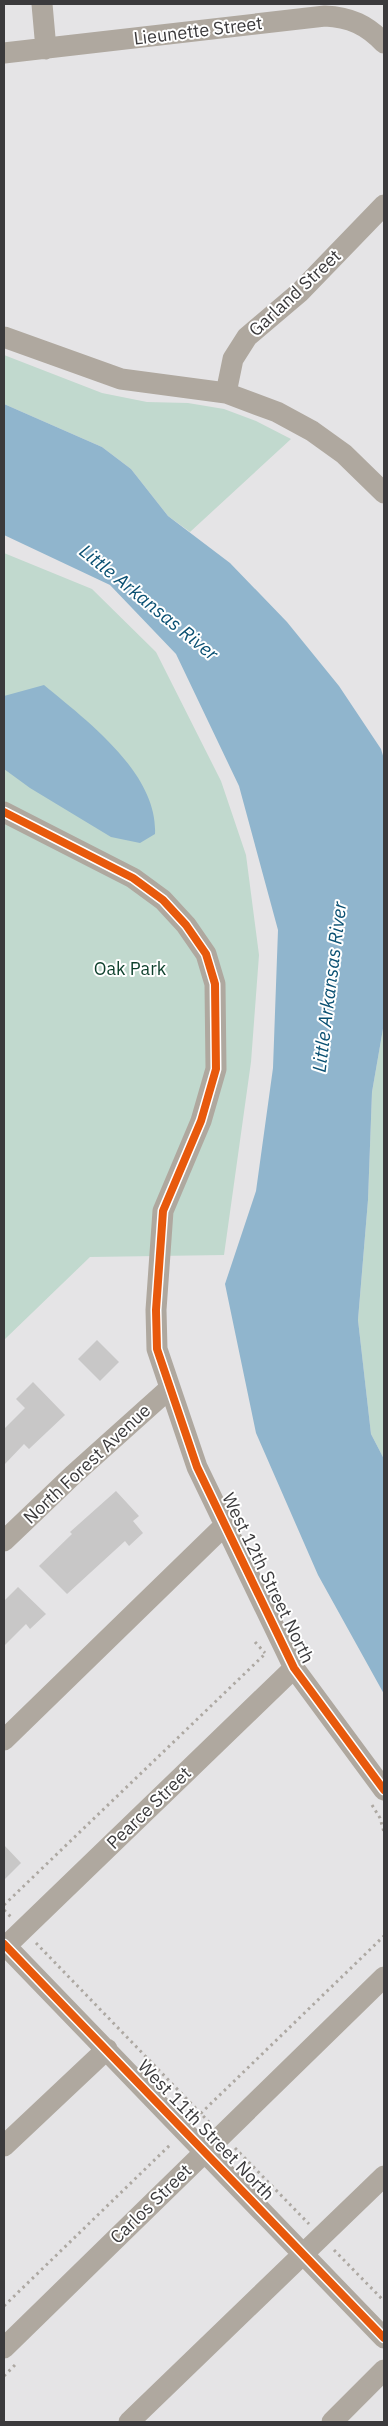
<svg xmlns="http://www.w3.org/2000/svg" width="388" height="2426" viewBox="0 0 388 2426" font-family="'IBM Plex Sans',sans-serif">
  <rect width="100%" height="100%" fill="#e5e4e6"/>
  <path fill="#c1d9ce" d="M4,355l98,38 45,9 41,1 36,6 32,12 35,18 -101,93 -22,-16 -37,-47 -29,-22 -98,-43z
    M4,553l88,36 64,63 65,129 25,74 13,100 -8,107 -27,193 -134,2 -86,83z
    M384,1023v436l-13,-25 -13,-114 10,-120 4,-108z"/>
  <path fill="#90b5cd" d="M4,404l98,43 29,22 37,47 62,47 57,59 52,64 42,63 3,10v264l-12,69 -4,108 -10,120 13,114 13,25v235l-66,-119 -62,-142 -31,-149 31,-93 17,-123 5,-138 -39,-144 -63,-132 -66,-69 -106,-50z
    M44,685c42,35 114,88 111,149l-15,9 -29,-6 -81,-49 -26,-19v-73z"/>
  <path fill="#c8c7c7" d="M97,1340l22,22 -19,19 -22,-22z
    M33,1382l32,33 -36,34 -5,-5 -20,21v-36l21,-21 -9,-9z
    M116,1491l23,25 -6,5 10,12 -14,13 -4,-5 -58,53 -28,-28 33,-32 -2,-2z
    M18,1587l28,27 -16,15 -4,-5 -22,22v-45z
    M4,1845l17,18 -17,17z"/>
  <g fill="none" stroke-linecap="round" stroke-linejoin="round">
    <path stroke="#ada8a2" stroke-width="3" stroke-dasharray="2.5 4" stroke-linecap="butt" d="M255,1642l10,11
      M372,1805l8,13 4,14
      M4,1905l261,-251
      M4,1910l7,7
      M36,1943l173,179
      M196,2118l188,-182
      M235,2148l74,76
      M334,2250l50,51
      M4,2306l167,-162
      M4,2376l11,-11"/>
    <path stroke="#afa89f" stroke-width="21" d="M42,4l4,45
      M4,53l321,-37c25,1 42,9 59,27
      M4,337l117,42 105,14 51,19 35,19 32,23 40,39
      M226,393l7,-34 14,-22 53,-45 84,-87
      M4,812l129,66 30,22 23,25 20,29 9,30 1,85 -15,52 -38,90 -7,99 1,39 40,118 97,201 90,122
      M4,1541l69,-66 97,-87
      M4,1740l221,-215
      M4,1944l380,394
      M4,1948l290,-280
      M4,2146l103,-97
      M4,2348l380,-371
      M129,2422l255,-246
      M332,2422l52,-52"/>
    <defs>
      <path id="cycleway" d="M4,812l129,66 30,22 23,25 20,29 9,30 1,85 -15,52 -38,90 -7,99 1,39 40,118 97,201 90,122
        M4,1944l380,394"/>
    </defs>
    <use href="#cycleway" stroke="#fff" stroke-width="11"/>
    <use href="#cycleway" stroke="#e8590c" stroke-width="8"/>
  </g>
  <g text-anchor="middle" stroke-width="4" stroke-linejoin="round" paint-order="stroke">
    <g font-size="18" fill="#3b3a3c" stroke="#fff">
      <text transform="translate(198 31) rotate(-7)" y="6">Lieunette Street</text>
      <text transform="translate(295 293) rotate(-43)" y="6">Garland Street</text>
      <text transform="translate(87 1464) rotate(-43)" y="6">North Forest Avenue</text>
      <text transform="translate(268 1578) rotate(64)" y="6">West 12th Street North</text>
      <text transform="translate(149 1808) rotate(-44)" y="6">Pearce Street</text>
      <text transform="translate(206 2130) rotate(46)" y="6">West 11th Street North</text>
      <text transform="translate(151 2204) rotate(-44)" y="6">Carlos Street</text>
    </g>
    <g font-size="18" fill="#0c3f2b" stroke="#fff">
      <text x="130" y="975">Oak Park</text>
    </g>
    <g font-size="19" font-style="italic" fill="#0a5072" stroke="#fff">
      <text transform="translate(149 602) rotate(39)" y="7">Little Arkansas River</text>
      <text transform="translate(329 987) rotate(-83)" y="7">Little Arkansas River</text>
    </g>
  </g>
  <rect width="388" height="2426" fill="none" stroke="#3b3a3c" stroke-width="10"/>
</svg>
